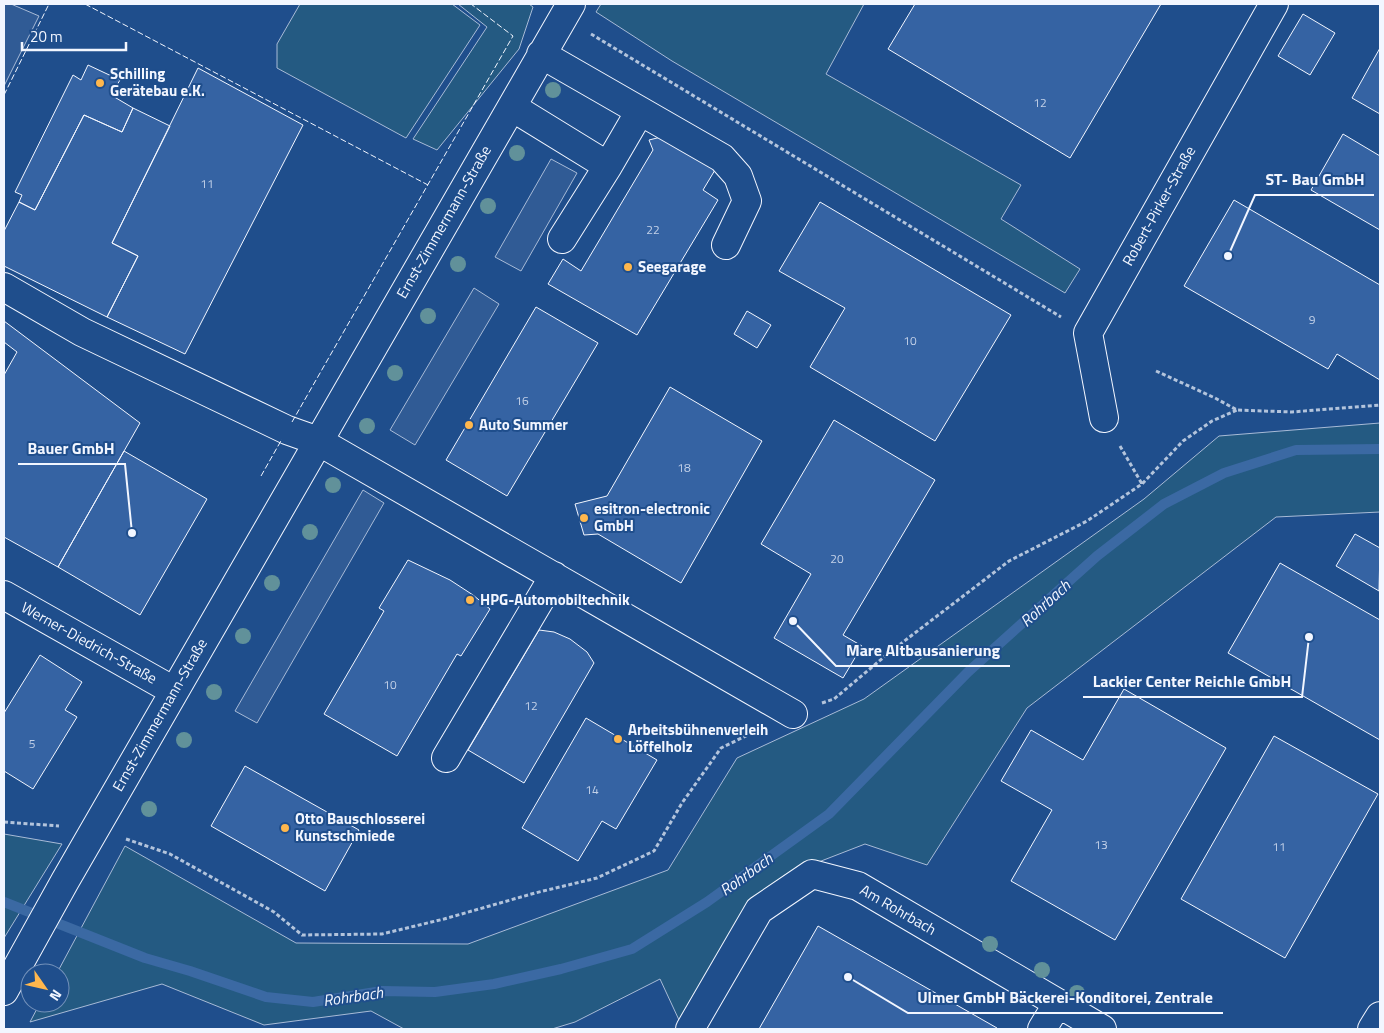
<svg xmlns="http://www.w3.org/2000/svg" width="1384" height="1033" viewBox="0 0 1384 1033" font-family="'Titillium Web',sans-serif">
  <rect width="100%" height="100%" fill="#1f4e8c"/>
  <path fill="#245a82" stroke="#a8bbd7" d="M300,4h152l28,21 -74,113 -129,-70v-24z
    M458,4h71l4,3 -14,42 -82,101 -24,-11 74,-112z
    M601,4h263l-38,70 195,111 -20,34 79,50 -15,24 -393,-232 -76,-49z
    M1380,423v89l-104,5 -249,191 -100,157 -62,-21 -80,31 -35,25 -71,120 -19,-41 -85,43 -23,7h-148l-33,-18 -107,14 -102,-41 -132,38 10,-19h20v-30h-3l68,-127 171,97 172,1 200,-74 69,-112 127,-59 280,-200 75,-63z
    M4,834l58,10 -58,94z"/>
  <path fill="#305b95" stroke="#a8bbd7" d="M4,4h7l28,12 -35,70z
    M551,159l26,14 -56,98 -26,-14z
    M474,288l25,16 -84,141 -25,-15z
    M363,490l21,13 -127,220 -22,-12z"/>
  <g fill="none" stroke-linecap="round" stroke-linejoin="round">
    <path stroke="#3b69a3" stroke-width="10" d="M4,902l141,56 45,13 76,26 47,5 69,-11 53,1 59,-8 67,-15 71,-20 75,-47 122,-88 139,-142 129,-116 67,-52 60,-31 72,-23 84,-1"/>
  </g>
  <path fill="#3563a3" stroke="#f2f6ff" d="M915,4h246l-91,154 -182,-109z
    M1303,14l32,19 -25,42 -32,-19z
    M1380,48v66l-28,-16z
    M88,65l32,15 -9,15 22,13 -11,24 -38,-17 -49,95 -16,-8 3,-7 -7,-3 58,-117 8,5z
    M198,68l105,57 -118,229 -78,-37 31,-61 -26,-13z
    M133,108l37,18 -58,117 26,13 -31,61 -103,-51v-35l15,-29 16,8 49,-95 38,17z
    M1343,134l37,22v74l-69,-40z
    M661,137l54,33 -12,20 15,10 -81,135 -89,-51 15,-25 18,12 72,-121 -4,-10z
    M1234,200l146,85v95l-43,-26 -9,15 -144,-83z
    M820,202l191,113 -76,126 -125,-74 35,-59 -66,-37z
    M536,307l62,36 -91,153 -61,-36z
    M747,311l24,14 -14,23 -23,-14z
    M4,321l136,102 -82,144 -54,-30v-162l13,-23 -13,-10z
    M670,387l92,54 -81,142 -83,-49 -14,1 -9,-31 32,-8z
    M834,420l101,60 -92,155 19,11 -19,32 -69,-40 37,-64 -50,-30z
    M124,451l83,48 -67,116 -82,-48z
    M1355,534l25,14 -1,43 -43,-25z
    M408,560l42,20 23,15 17,14 -29,47 -4,-2 -60,102 -73,-42 60,-103 -5,-3z
    M1280,563l100,57v120l-152,-87z
    M539,630l15,2 16,7 17,13 7,11 -70,120 -56,-33z
    M40,655l42,27 -17,28 12,7 -44,72 -29,-18v-58z
    M1124,689l102,59 -111,192 -104,-59 41,-71 -51,-29 30,-51 52,30z
    M586,718l71,42 -41,69 -14,-8 -24,40 -56,-33z
    M1274,736l104,58 -93,164 -104,-59z
    M245,766l114,64 -34,61 -114,-65z
    M818,926l179,102 -1,1h-237z"/>
  <g fill="none" stroke-linecap="round" stroke-linejoin="round">
    <defs>
      <path id="minor" d="M541,54l181,104 16,18 9,25 -21,44
        M512,107l96,59 32,-55
        M562,239l46,-73
        M4,287l78,45 205,98 31,11 475,273
        M1104,418l-16,-85 186,-329
        M4,595l170,96
        M446,758l108,-182
        M4,991l61,-110 506,-877
        M690,1029l69,-119 53,-36 46,12 244,143
        M1042,1029l16,-26
        M1372,1029l8,-13"/>
    </defs>
    <use href="#minor" stroke="#f2f6ff" stroke-width="30"/>
    <path stroke="#b3c4dc" stroke-width="3" stroke-dasharray="4 2.5" stroke-linecap="butt" d="M591,34l470,283
      M1156,371l59,27 22,12 55,2 88,-7
      M1120,446l22,38
      M822,703l12,-4 56,-47 119,-91 78,-40 55,-37 41,-43 29,-20 25,-11
      M4,822l55,4
      M126,839l44,15 104,58 28,23 80,-1 62,-15 91,-26 62,-15 57,-27 28,-48 39,-55 35,-17"/>
    <use href="#minor" stroke="#1f4e8c" stroke-width="28"/>
    <path stroke="#f2f6ff" stroke-width="1" stroke-dasharray="6 2.5" stroke-linecap="butt" d="M85,4l343,181
      M4,95l45,-91
      M292,422l221,-386 -42,-32
      M261,476l21,-37"/>
  </g>
  <g fill="#61919a">
    <circle cx="553" cy="90" r="8"/>
    <circle cx="517" cy="153" r="8"/>
    <circle cx="488" cy="206" r="8"/>
    <circle cx="458" cy="264" r="8"/>
    <circle cx="428" cy="316" r="8"/>
    <circle cx="395" cy="373" r="8"/>
    <circle cx="367" cy="426" r="8"/>
    <circle cx="333" cy="485" r="8"/>
    <circle cx="310" cy="532" r="8"/>
    <circle cx="272" cy="583" r="8"/>
    <circle cx="243" cy="636" r="8"/>
    <circle cx="214" cy="692" r="8"/>
    <circle cx="184" cy="740" r="8"/>
    <circle cx="149" cy="809" r="8"/>
    <circle cx="990" cy="944" r="8"/>
    <circle cx="1042" cy="970" r="8"/>
    <circle cx="1077" cy="993" r="8"/>
  </g>
  <g fill="#ffb74d" stroke="#1f4e8c" stroke-width="2">
    <circle cx="100" cy="83" r="5"/>
    <circle cx="628" cy="267" r="5"/>
    <circle cx="469" cy="425" r="5"/>
    <circle cx="584" cy="518" r="5"/>
    <circle cx="470" cy="600" r="5"/>
    <circle cx="618" cy="739" r="5"/>
    <circle cx="285" cy="828" r="5"/>
  </g>
  <g text-anchor="middle" stroke-width="4" stroke-linejoin="round" paint-order="stroke">
    <g font-size="12" fill="#c3d1e8">
      <text x="1040" y="107">12</text>
      <text x="207" y="188">11</text>
      <text x="653" y="234">22</text>
      <text x="1312" y="324">9</text>
      <text x="910" y="345">10</text>
      <text x="522" y="405">16</text>
      <text x="684" y="472">18</text>
      <text x="837" y="563">20</text>
      <text x="390" y="689">10</text>
      <text x="531" y="710">12</text>
      <text x="32" y="748">5</text>
      <text x="592" y="794">14</text>
      <text x="1101" y="849">13</text>
      <text x="1279" y="851">11</text>
    </g>
    <g font-size="15" font-weight="bold" fill="#f2f6ff" stroke="#1f4e8c" text-anchor="start">
      <text x="110" y="79">Schilling<tspan x="110" dy="17">Gerätebau e.K.</tspan></text>
      <text x="638" y="272">Seegarage</text>
      <text x="479" y="430">Auto Summer</text>
      <text x="594" y="514">esitron-electronic<tspan x="594" dy="17">GmbH</tspan></text>
      <text x="480" y="605">HPG-Automobiltechnik</text>
      <text x="628" y="735">Arbeitsbühnenverleih<tspan x="628" dy="17">Löffelholz</tspan></text>
      <text x="295" y="824">Otto Bauschlosserei<tspan x="295" dy="17">Kunstschmiede</tspan></text>
    </g>
    <g font-size="15" fill="#f2f6ff" stroke="#1f4e8c">
      <text transform="translate(1159 206) rotate(-61)" y="5">Robert-Pirker-Straße</text>
      <text transform="translate(444 222) rotate(-60)" y="5">Ernst-Zimmermann-Straße</text>
      <text transform="translate(89 643) rotate(29)" y="5">Werner-Diedrich-Straße</text>
      <text transform="translate(160 715) rotate(-60)" y="5">Ernst-Zimmermann-Straße</text>
      <text transform="translate(898 910) rotate(30)" y="5">Am Rohrbach</text>
    </g>
    <g font-size="16" font-style="italic" fill="#f2f6ff" stroke="#1f4e8c">
      <text transform="translate(1045 603) rotate(-42)" y="6">Rohrbach</text>
      <text transform="translate(746 874) rotate(-36)" y="6">Rohrbach</text>
      <text transform="translate(353 996) rotate(-8)" y="6">Rohrbach</text>
    </g>
  </g>
  <path fill="none" stroke="#f2f6ff" stroke-width="2" d="M1228 256L1255 195H1374M132 533L125 464H18M793 621L836 666H1010M1309 637L1302 697H1083M848 977L908 1013H1223"/>
  <g fill="#f2f6ff" stroke="#1f4e8c" stroke-width="2">
    <circle cx="1228" cy="256" r="5"/>
    <circle cx="132" cy="533" r="5"/>
    <circle cx="793" cy="621" r="5"/>
    <circle cx="1309" cy="637" r="5"/>
    <circle cx="848" cy="977" r="5"/>
  </g>
  <g font-size="16" text-anchor="middle" font-weight="bold" fill="#f2f6ff" stroke="#1f4e8c" stroke-width="4" stroke-linejoin="round" paint-order="stroke">
    <text x="1315" y="185">ST- Bau GmbH</text>
    <text x="71" y="454">Bauer GmbH</text>
    <text x="923" y="656">Mare Altbausanierung</text>
    <text x="1192" y="687">Lackier Center Reichle GmbH</text>
    <text x="1065" y="1003">Ulmer GmbH Bäckerei-Konditorei, Zentrale</text>
  </g>
  <rect width="1384" height="1033" fill="none" stroke="#f2f6ff" stroke-width="10"/>
  <g transform="translate(45 988) rotate(124)"><circle r="24" fill="#1f4e8c" stroke="#7391ba"/>
  <path d="M0-4L9 19L0 12L-9 19Z" fill="#ffb74d"/>
  <text y="-8" font-size="14" font-weight="bold" text-anchor="middle" fill="#f2f6ff">N</text>
  </g>
  <path d="M22 42v8h104v-8" fill="none" stroke="#f2f6ff" stroke-width="2.5"/>
  <text x="30" y="42" font-size="15" fill="#f2f6ff" stroke="#1f4e8c" stroke-width="4" paint-order="stroke">20 m</text>
</svg>
